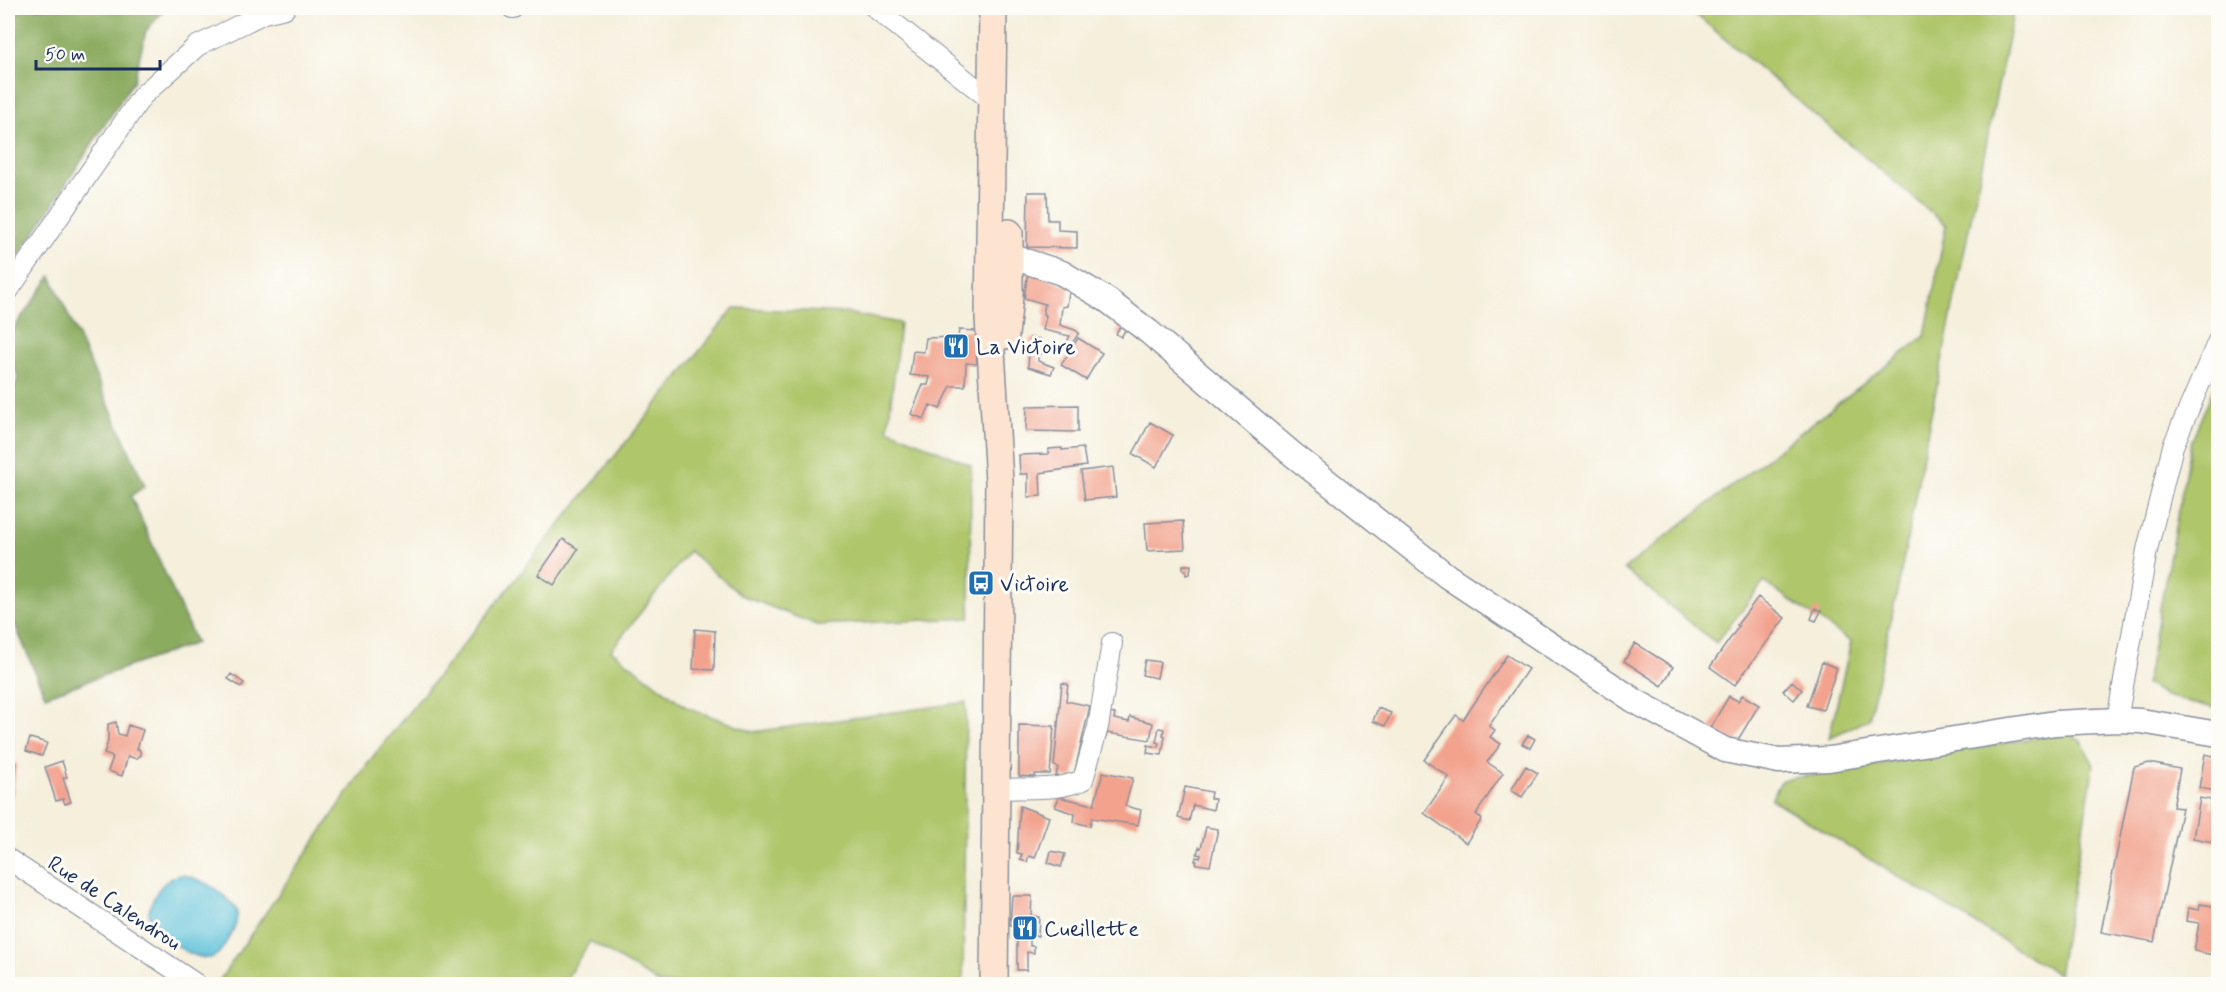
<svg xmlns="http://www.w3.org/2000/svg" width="2226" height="992" viewBox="0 0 2226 992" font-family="Mynerve,sans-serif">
  <rect width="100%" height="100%" fill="#fdfcf7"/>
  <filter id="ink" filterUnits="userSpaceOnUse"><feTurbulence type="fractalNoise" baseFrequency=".0167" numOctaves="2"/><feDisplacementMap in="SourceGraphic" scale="12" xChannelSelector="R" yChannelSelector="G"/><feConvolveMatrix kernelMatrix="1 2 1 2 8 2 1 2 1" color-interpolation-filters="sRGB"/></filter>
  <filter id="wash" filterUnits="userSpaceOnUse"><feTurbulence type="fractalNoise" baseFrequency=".008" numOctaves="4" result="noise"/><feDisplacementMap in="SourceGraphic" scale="24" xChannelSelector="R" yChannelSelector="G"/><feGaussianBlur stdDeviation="1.35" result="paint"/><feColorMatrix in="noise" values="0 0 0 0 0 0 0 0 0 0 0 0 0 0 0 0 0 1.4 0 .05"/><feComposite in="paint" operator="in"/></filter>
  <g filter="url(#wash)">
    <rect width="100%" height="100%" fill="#f5efdc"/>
    <path fill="#afc66b" stroke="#657a64" stroke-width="1.5" d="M1688,8h326l-89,436 -26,139 -30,136 -40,19 22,-96 -87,-60 -48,61 -92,-74 301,-233 21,-111z
      M734,308l112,5 54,10 -12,106 83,36 -1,153 -153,7 -76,-30 -52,-44 -78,99 75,57 67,25 213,-30 -3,282h-303l-70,-43 -27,43h-338l-6,-3 152,-222z
      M2218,378v331l-52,-13 -20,-12 45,-242z
      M2067,733l14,8 13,24 -36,209 -287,-175 11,-19z"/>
    <path fill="#8bab5f" stroke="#536d5e" stroke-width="1.5" d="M12,8h154l-20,23 -12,49 -126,193v-260z
      M51,276l94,210 -14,10 65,147 -151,53 -37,-88v-211l10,-18 -10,-32v-11z"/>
    <path fill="#5bc1d9" stroke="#3b789c" stroke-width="1.5" d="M183,875c23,5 40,17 54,35 1,14 -5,23 -12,34 -3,5 -6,11 -12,13 -17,7 -63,-25 -64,-44 -1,-7 5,-15 8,-21 6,-9 15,-16 26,-17z"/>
    <g id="blocks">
      <path fill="#f2a28d" d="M1028,192h19l1,28h10v10l19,1v17l-50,-1z
        M1028,272l42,14 -3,20 -5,1 -2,18 15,5 4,3 -9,13 -4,-3 4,-7 -27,-6 3,-15 -3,-1 2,-10 -21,-6z
        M1121,325l5,4 -5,8 -5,-3z
        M959,330l17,1 1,33 -11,-1 -1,23h-14l-11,23 -10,-4 -6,14 -13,-5 12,-29h5l2,-8 -20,-2 3,-24 11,1 2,-14 32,-1z
        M1030,338l10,1 -1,11h3v4h-4v7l16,6 -3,7 -23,-7z
        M1078,338l24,15 -16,27 -25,-15z
        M1078,405v27l-52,-1 1,-25z
        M1150,422l23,13 -17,32 -23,-13z
        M1062,448v2l21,-2 3,18 -46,7 1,23 -13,1v-23h-8l-1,-19 29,-1 1,-5z
        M1113,467l3,30 -31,3 -4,-29z
        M1183,521l2,28 -38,2 -2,-28z
        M563,539l15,10 -24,36 -16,-10z
        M1183,565h8l-1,9 -4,1v-5h-3z
        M1758,597l27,21 -50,67 -25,-18 29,-41 -2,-1z
        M1815,608l6,3 -5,10 -5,-2z
        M695,629l20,2 -1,39 -21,-1z
        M1635,643l38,24 -11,19 -38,-25z
        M1507,655l21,14 -39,57 6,4 -5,7 11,7 -14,18 16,11 -27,41 6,5 -16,24 -42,-30 25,-36 -25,-17 32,-45 7,5z
        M1145,660l15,2 -3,16 -15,-3z
        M1822,662l15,6 -14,42 -16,-4z
        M231,674l13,9 -3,4 -13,-8z
        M1792,681l10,9 -8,10 -11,-9z
        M1062,683l6,1 -2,17 24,5 -17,73 -17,-3 2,-9 -4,-1z
        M1742,695l17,10 -23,38 -26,-15 19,-32 9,5z
        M1378,708l13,5 -6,13 -12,-5z
        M1107,713l8,1 -1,5 15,3 1,-5 23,6 -3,17 -43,-7 -1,4 -7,-1z
        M116,722l2,12 7,2 3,-11 15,5 -6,19h2l2,6 -5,4 -8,-3 -6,20 -14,-5 5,-14 -9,-3 4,-13v-17z
        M1019,725l35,1 -4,48h-15v3l-16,-1z
        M1159,728l5,1 -1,6 2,1 -3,19 -15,-2 1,-8 10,2 1,-4 -3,-1z
        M1528,735l7,4 -5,9 -8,-4z
        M30,738l17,5 -5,13 -16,-5z
        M2205,754l13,3v86l-25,-5 7,-40 11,2 -1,7h3l3,-16 -17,-3z
        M8,761l9,2 -5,36h-4z
        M62,761l5,16 -4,1 8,24 -6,2 -2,-5 -7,2 -11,-34z
        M2149,763l31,6 -7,38 9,1 -28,134 -53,-10 33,-165z
        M1526,766l12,7 -16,24 -11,-7z
        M1103,772l30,6 -8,28 16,4 -3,15 -46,-7 -2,8 -16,-4 1,-8 -20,-7 4,-10 35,8z
        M1185,787l26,5 -1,6 5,1 -2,11 -20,-5 -4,16 -11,-3z
        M1020,806l29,11 -14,41 -6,-2 -2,6 -7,-2 2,-6 -5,-1z
        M1206,827l12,2 -8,37 -14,-2 1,-3h-2l1,-4 4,1 1,-3 -4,-1 2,-7 2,1z
        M1051,851l14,3 -4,13 -13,-4z
        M1012,896h20l-1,20 8,1 -1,19 -8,-1v11h4v7l-7,-1v18h-10v-44h-7z
        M2200,904l18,3v49l-24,-5 5,-28 -13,-2 2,-13 11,2z"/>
    </g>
  </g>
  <g filter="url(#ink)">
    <use href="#blocks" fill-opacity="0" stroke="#888f9d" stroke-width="1.5"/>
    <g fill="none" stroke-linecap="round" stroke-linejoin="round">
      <defs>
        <path id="minor" d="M512,8h1
          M875,8l107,85 10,-2
          M8,291l134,-195 55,-50 67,-33 21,-5
          M2117,720l30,-170 26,-104 45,-105
          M995,789c30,-2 59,3 88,-9l15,-53 14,-84
          M8,859l188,125"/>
        <path id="tertiary" d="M1008,259h11l43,14 45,27 42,32 142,121 156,123 188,125 90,49 54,11 50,-2 226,-36 62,-3 24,1 77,13"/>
        <path id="secondary" d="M993,8l-4,310 10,163 -5,503
          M1005,335l4,-38v-64"/>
      </defs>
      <use href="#minor" stroke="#888f9d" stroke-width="22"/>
      <use href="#tertiary" stroke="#888f9d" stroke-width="27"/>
      <use href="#secondary" stroke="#888f9d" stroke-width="30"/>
      <use href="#minor" stroke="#fff" stroke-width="20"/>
      <use href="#tertiary" stroke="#fff" stroke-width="24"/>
      <use href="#secondary" stroke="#fde4d1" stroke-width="27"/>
    </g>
  </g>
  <defs>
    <symbol id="restaurant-square" viewBox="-11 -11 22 22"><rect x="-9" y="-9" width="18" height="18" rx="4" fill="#1f6fb2" stroke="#fdfcf7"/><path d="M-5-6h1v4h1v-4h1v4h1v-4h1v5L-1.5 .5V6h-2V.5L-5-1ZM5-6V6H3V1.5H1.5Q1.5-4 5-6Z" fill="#fff"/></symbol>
    <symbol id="bus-square" viewBox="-11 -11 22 22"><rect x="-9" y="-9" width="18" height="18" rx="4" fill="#1f6fb2" stroke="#fdfcf7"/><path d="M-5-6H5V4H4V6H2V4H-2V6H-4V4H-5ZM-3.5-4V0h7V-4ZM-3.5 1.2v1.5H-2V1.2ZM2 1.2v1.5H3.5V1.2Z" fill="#fff"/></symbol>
  </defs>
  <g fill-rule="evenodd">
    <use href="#restaurant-square" x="941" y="331" width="30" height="30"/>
    <use href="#bus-square" x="966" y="568" width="30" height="30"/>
    <use href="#restaurant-square" x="1010" y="913" width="30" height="30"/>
  </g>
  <g text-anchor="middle" stroke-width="6" stroke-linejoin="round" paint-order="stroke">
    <g font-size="22" fill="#1b2f5e" stroke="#fdfcf7" text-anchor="start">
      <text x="976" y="354">La Victoire</text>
      <text x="1000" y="591">Victoire</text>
      <text x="1044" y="936">Cueillette</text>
    </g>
    <g font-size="22" fill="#1b2f5e" stroke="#fdfcf7">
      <text transform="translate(115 902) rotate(33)" y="8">Rue de Calendrou</text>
    </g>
  </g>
  <rect width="2226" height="992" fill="none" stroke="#fdfcf7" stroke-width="30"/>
  <path d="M36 60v9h124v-9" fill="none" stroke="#1b2f5e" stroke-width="3"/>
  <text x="45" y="60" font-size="18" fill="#1b2f5e" stroke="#fdfcf7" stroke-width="4.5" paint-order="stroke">50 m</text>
</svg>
